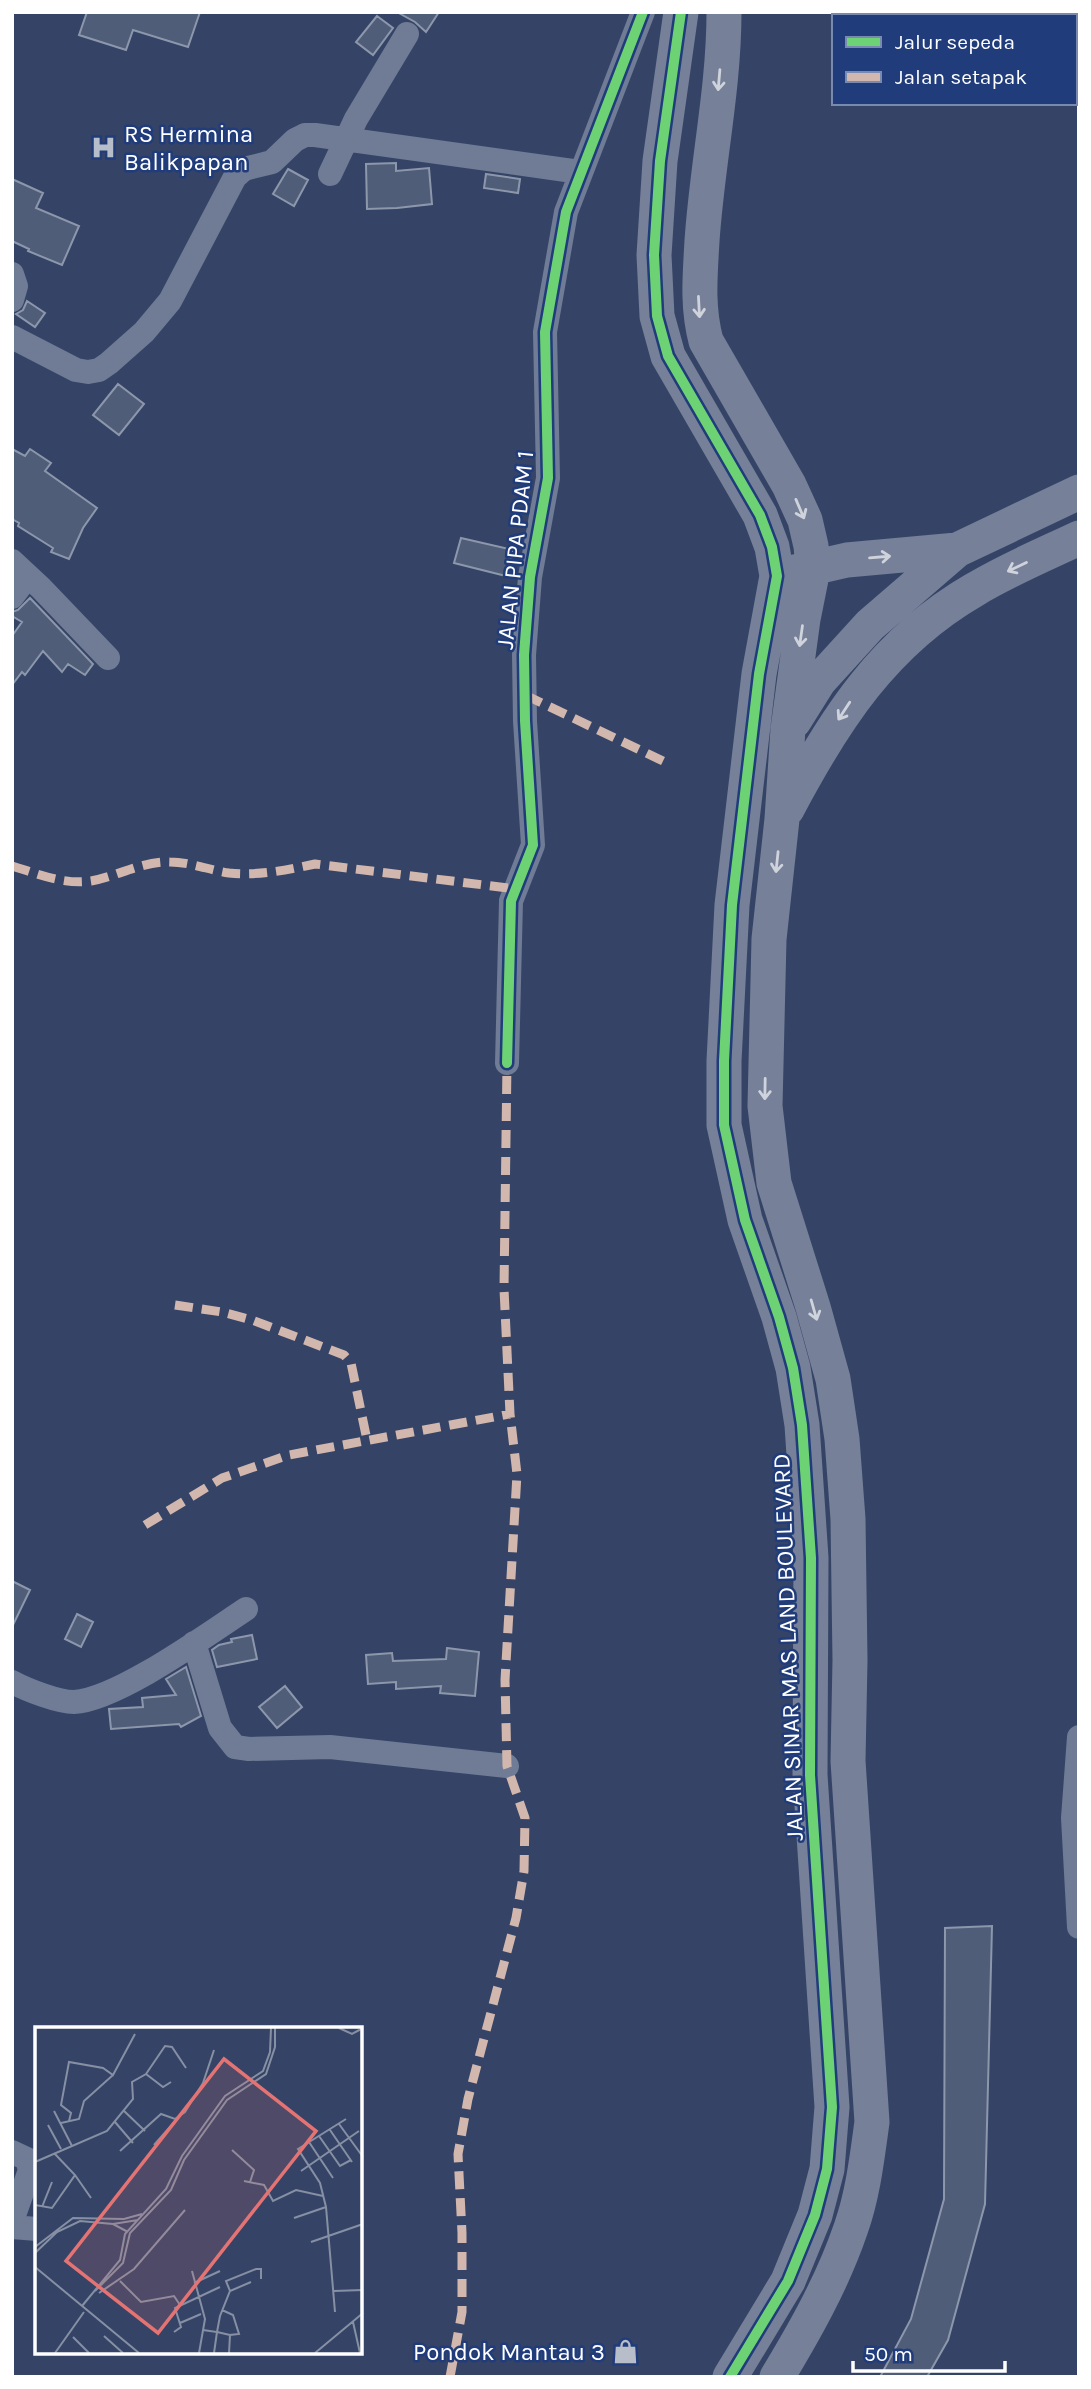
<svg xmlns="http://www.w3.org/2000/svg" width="1091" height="2389" viewBox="0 0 1091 2389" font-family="Karla,sans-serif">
  <rect width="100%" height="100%" fill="#354466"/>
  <path fill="#505d78" stroke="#8d97ac" stroke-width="2" d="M87,12h113l-12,35 -55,-17 -7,20 -47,-15z
    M397,12h42l-13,20 -11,-10z
    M377,16l16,12 -20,27 -17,-13z
    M396,163v8l33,-3 3,36 -35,4 -30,1 -1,-45z
    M288,169l20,11 -14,26 -21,-12z
    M486,174l34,5 -2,14 -34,-5z
    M12,179l31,14 -7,15 43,18 -17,39 -34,-14 1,-2 -17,-8z
    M27,301l18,12 -10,14 -19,-13 7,-4z
    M118,384l26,20 -25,31 -26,-20z
    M12,449l13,7 5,-7 21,14 -6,8 52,37 -14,20 -14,31 -18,-7 2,-4 -35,-22 1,-3 -7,-4z
    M461,538l52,12 -7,26 -52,-13z
    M30,598l63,66 -8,11 -17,-11 -6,8 -19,-21 -18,24 -3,-3 -10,13v-49l10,-14 -10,-6v-4l6,-2z
    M12,1581l18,9 -18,37z
    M77,1614l16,8 -12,25 -16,-8z
    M252,1635l5,24 -40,8 -5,-17 7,-5 13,-3 -1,-3z
    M447,1648l32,4 -4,44 -35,-3 1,-7 -45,3v-7l-28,2 -2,-29 26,-2 1,8 53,-2z
    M186,1667l15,49 -20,11 -2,-3 -68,5 -2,-20 34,-2 -1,-9 34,-3 -10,-16z
    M285,1686l17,21 -25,21 -18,-21z
    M992,1926l-7,278 -37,136 -21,37h-47l31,-58 33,-120 1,-271z"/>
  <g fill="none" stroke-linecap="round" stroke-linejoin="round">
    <path stroke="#707b95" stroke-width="24" d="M330,174l26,-55 51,-85
      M12,274l4,12 -4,14
      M12,337l64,33 12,2 11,-2 10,-7 35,-31 26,-31 65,-124 9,-8 28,-7 23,-22 10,-5h10l265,37
      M12,561l29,27 67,70
      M12,597l16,-21
      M507,1063l4,-162 22,-56 -8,-124 -1,-66 6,-78 18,-99 -3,-146 21,-120 77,-200
      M194,1643l26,85 15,19 14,2 81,-2 177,19
      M12,1682c15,8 46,20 62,20 43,-2 134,-68 172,-93
      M1079,1737l-6,81 6,109
      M12,2152l15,7 3,11 -18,51
      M12,2227l25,2"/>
    <path stroke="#768099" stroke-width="35" d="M681,12l-21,149 -6,94 3,61 11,40 92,159 12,32 5,29 -18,98 -27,231 -8,156v64l21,95 34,97 14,51 9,57 9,133 -1,217 22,332 -5,62 -12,46 -27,66 -58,96
      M724,12c0,77 -17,153 -22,229 -2,35 -5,66 4,100l83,144 16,35 6,26 2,23 -10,50 -15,110 -6,90 -13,120 -4,167 9,77 39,124 20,72 9,60 6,80 2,141 -2,101 24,361c-5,36 -9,72 -21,106 -18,53 -45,101 -74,149
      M790,573l57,-13 110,-10 122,-58
      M794,721l25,-40 51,-56 87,-75
      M787,809c47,-89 97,-167 187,-219 33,-20 69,-35 105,-52"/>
    <path stroke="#d1b7ad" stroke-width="9" stroke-dasharray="18 9" stroke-linecap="butt" d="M525,695l140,67
      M12,866c26,8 52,19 79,15 27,-5 52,-20 79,-19 20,0 39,8 59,11 29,3 58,-3 86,-9l201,25
      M175,1305l47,7 30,8 92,35 7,8 16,77
      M145,1525l77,-47 67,-23 221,-41
      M450,2377l12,-65v-79l-4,-79 10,-55 48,-181 8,-47 1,-53 -18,-52 -2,-86 12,-206 -7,-60 -6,-125 3,-226"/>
    <defs>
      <path id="cycleway" d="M681,12l-21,149 -6,94 3,61 11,40 92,159 12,32 5,29 -18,98 -27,231 -8,156v64l21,95 34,97 14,51 9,57 9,133 -1,217 22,332 -5,62 -12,46 -27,66 -58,96
        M507,1063l4,-162 22,-56 -8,-124 -1,-66 6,-78 18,-99 -3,-146 21,-120 77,-200"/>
    </defs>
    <use href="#cycleway" stroke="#203c7b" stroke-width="15"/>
    <use href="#cycleway" stroke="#6cd273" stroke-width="10"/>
  </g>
  <defs><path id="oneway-shaft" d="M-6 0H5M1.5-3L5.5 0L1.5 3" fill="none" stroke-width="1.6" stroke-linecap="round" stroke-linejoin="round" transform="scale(1.75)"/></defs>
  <g stroke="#cfd3db">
    <use href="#oneway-shaft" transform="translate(719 80) rotate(95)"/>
    <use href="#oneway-shaft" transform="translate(699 307) rotate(87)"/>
    <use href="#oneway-shaft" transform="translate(800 509) rotate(67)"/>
    <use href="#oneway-shaft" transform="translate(880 557) rotate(-5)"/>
    <use href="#oneway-shaft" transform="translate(1017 567) rotate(154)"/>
    <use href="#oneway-shaft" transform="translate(801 636) rotate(98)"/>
    <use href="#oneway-shaft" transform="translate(844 711) rotate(123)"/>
    <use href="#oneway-shaft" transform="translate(777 862) rotate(96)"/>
    <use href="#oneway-shaft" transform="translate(765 1089) rotate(91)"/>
    <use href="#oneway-shaft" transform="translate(814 1310) rotate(74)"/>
  </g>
  <defs>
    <symbol id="hospital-bare" viewBox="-9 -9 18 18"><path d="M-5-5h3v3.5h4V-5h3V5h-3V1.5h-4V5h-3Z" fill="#b8bec9" stroke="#203c7b" stroke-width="2.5" paint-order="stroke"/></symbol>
    <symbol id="shop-bare" viewBox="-9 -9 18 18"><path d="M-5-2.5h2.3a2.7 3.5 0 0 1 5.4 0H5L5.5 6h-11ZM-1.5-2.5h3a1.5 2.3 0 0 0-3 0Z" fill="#b8bec9" stroke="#203c7b" stroke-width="2.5" paint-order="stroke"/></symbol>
  </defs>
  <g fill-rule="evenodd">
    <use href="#hospital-bare" x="86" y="130" width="35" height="35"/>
    <use href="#shop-bare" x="608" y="2334" width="35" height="35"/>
  </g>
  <g text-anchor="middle" stroke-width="5" stroke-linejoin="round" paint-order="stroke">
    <g font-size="24" fill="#fff" stroke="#203c7b" text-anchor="start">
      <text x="124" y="142">RS Hermina<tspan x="124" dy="28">Balikpapan</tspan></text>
      <text x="605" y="2360" text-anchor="end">Pondok Mantau 3</text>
    </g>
    <g font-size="24" fill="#fff" stroke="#203c7b">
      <text transform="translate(515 550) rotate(-84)" y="8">JALAN PIPA PDAM 1</text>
      <text transform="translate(788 1647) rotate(-92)" y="8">JALAN SINAR MAS LAND BOULEVARD</text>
    </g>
  </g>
  <g transform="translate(35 2027)">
    <rect width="327" height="327" fill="#354466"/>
    <path fill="none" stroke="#868fa3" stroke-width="2" d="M304,1l13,6 11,-6M111,47l17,13 8,-5M88,83l22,21M19,84l18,35M34,94l2,-8 -10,-8 8,-43 34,6 10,7 22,-41M80,95l18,21M26,96l18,-4 5,-18 29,-26M304,97l24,33M13,98l13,24M295,103l22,32M284,109l21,30 11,-6M274,115l24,36M119,118l23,-26M197,123l22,20 -4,12M85,124l41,-37 14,5 10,-7 18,-29 11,-33M0,135l72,-31 26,-32 -1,-17 14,-8 19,-28 7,1 14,21M266,144l58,-40M40,148l16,23M209,154l20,4 9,16 23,-11 27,6M0,178l17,3 23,-33 -21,-22M7,180l10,-25M259,191l32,-11M78,197l25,-4M276,215l52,-18M0,220l38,-29 51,1 18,-5M0,226l22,-21 23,-11 33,3 15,8M0,240l104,86M157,244l13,48 -6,34M85,254l21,21 33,-6 6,9M159,256l26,-12M60,264l28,-28 7,-30 41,-43 13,-30 43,-60 39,-26 9,-27v-19M195,264l-4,-10 30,-12h5v10M299,264l29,-1M64,266l35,-24 51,-59M47,279l38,-46 5,-26 41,-45 16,-33 43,-60 38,-25 7,-19 1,-24M187,283l11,5 6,19 -9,1 -1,18M300,285l-9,-105 -6,-24 -22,-34 48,-30M318,295l7,31M145,296l21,-9M168,303l14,2 -3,21M139,305l7,-5 -6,-19 45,-21M195,308l-13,-3 3,-16 10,-25 21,-9M69,309l19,17M38,310l16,16M20,326l29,-41M280,326l48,-40"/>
    <path fill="#e47373" fill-opacity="0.15" stroke="#e47373" stroke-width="3.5" d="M189,32l92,72 -158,202 -92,-72z"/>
    <rect width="327" height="327" fill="none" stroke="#fff" stroke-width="3.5"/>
  </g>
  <rect width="1091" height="2389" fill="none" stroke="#ffffff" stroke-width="28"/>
  <rect x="832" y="14" width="245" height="91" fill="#203c7b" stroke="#798ab0" stroke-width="2"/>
  <rect x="846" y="37" width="35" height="10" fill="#6cd273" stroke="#798ab0" stroke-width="2"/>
  <text x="895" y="49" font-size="21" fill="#ffffff">Jalur sepeda</text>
  <rect x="846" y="72" width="35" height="10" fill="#d1b7ad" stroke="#798ab0" stroke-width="2"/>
  <text x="895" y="84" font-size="21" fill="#ffffff">Jalan setapak</text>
  <path d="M853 2361v10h152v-10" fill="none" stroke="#ffffff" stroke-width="3.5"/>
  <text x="864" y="2361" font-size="21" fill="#ffffff" stroke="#203c7b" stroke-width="5" paint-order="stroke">50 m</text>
</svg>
